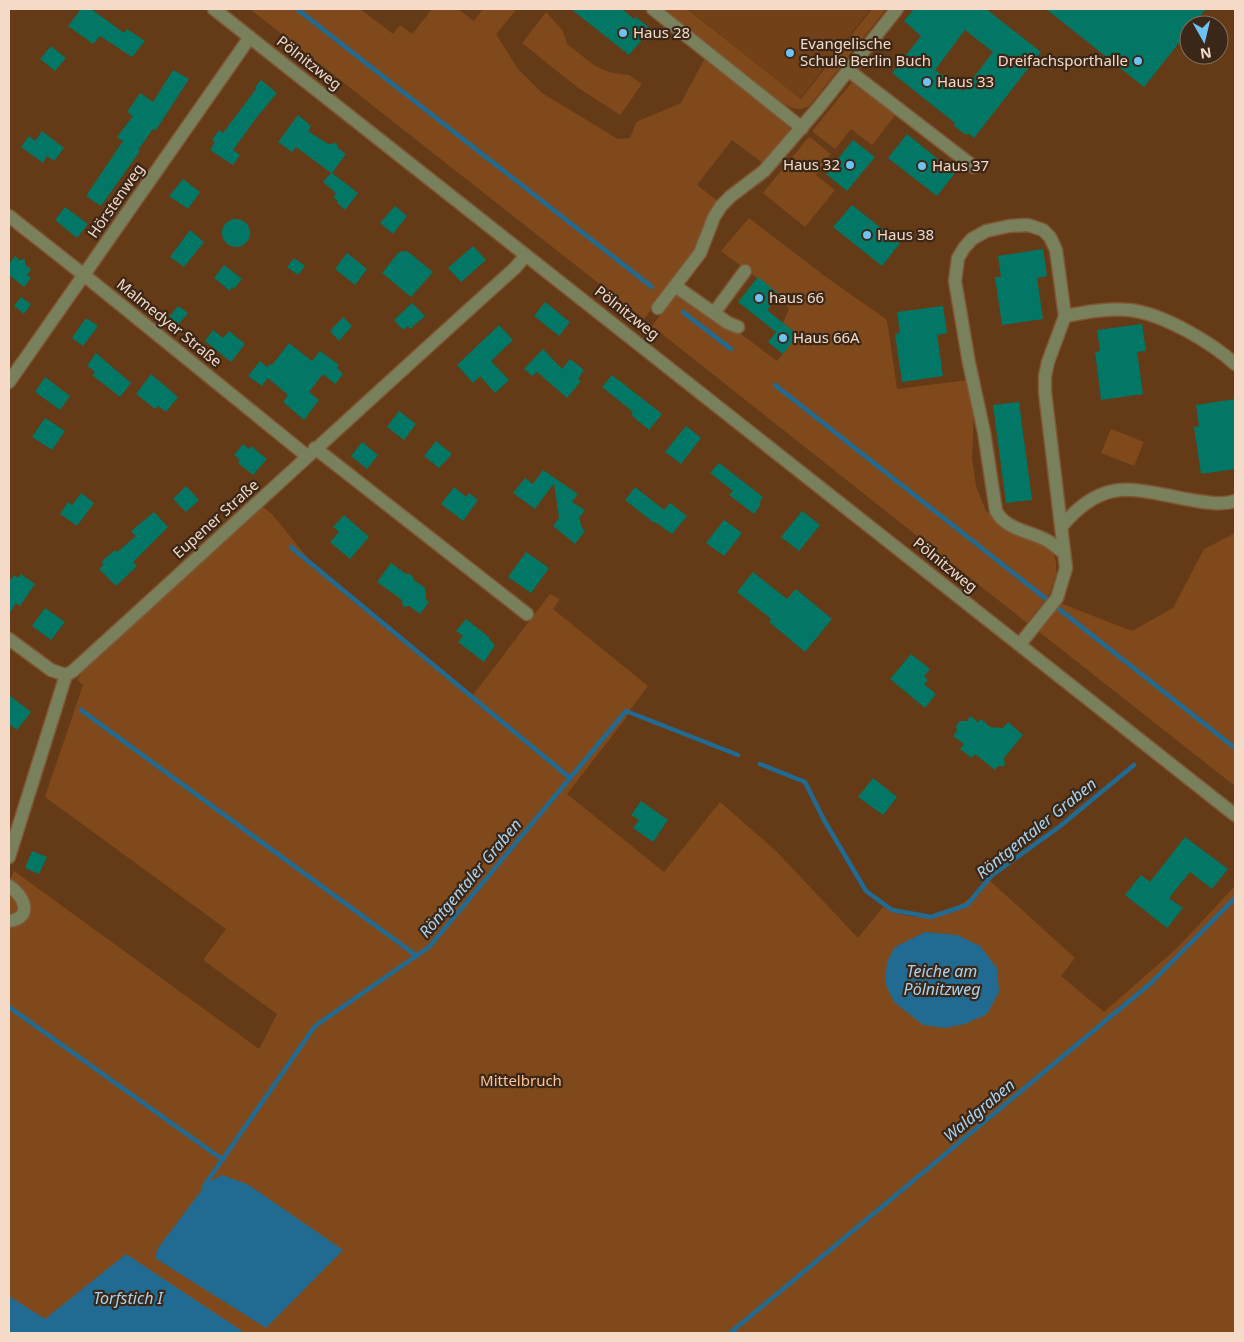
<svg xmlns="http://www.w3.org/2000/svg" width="1244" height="1342" viewBox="0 0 1244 1342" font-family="'Noto Sans',sans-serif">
  <rect width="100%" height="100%" fill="#653a16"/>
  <path fill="#734117" d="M688,9h182l-70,89z"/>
  <path fill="#80491b" d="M250,9h110l33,25 7,-9 12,9 20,-25h26l16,12 9,-12h34l-21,25 22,35 24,24 76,46 12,-1 6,-16 45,-19 24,-45 85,66 -1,11 -25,29 -32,-24 -35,45 22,17 -26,51 -49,66z
    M664,9h23l114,90 71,-90h14l-76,96c-11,8 -19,3 -29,-3z
    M546,12l17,19 4,13 28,22 17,7 17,2 13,9 -22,31 -43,-28 -55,-44z
    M853,81l44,32 -25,32 -21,-16 -16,20 -21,-16 -1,-3z
    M808,138h3l20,16 -15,21 19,15 -30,37 -42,-34z
    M749,218l77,59 61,43 10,69 71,-9 6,32 -2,46 4,28 10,25 21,18 41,18 6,7 2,9v11l-7,21 -22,28 -375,-297 25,-33 51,38h9l40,30 20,-26 -14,-12 6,-14 -10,-15 -58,-43z
    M1111,429l33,13 -10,24 -33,-13z
    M259,504l13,10 38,47 163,134 77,-101 10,5 -7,10 95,77 -19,25 -3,7 -59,76 97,78 56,-70 57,50 81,86 25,-31c41,22 77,5 106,-27l86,78 -14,18 43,36 73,-64 58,-62v447h-1226v-451l5,-11 245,178 18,-35 -74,-54 23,-31 -181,-132 38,-112 -6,-5 11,-16z
    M1235,533v253l-197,-155 22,-28 72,28 41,-23 31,-59z"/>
  <path fill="#216b92" d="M925,932l32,3 23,11 17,22 2,24 -12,22 -22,10 -20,4 -22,-3 -29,-23 -9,-19 2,-21 8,-15z
    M222,1175l25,9 96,66 -77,78 -111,-70 3,-10 49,-65z
    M126,1254l119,79h-236v-37l36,23z"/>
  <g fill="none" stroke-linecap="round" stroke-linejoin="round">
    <path stroke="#216b92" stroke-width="4.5" d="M297,9l355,278
      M683,312l48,37
      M775,385l460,363
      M291,547l279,231
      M81,710l336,246
      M760,764l45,18 19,38 42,71 26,19 39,7 36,-12 24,-29 68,-49 75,-62
      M9,1007l214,153
      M204,1186l111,-160 114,-79 197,-236 112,44
      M730,1333l421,-350 84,-85"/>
  </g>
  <path fill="#027765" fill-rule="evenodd" d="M81,9h10l33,24 3,-4 18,12 -13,16 -32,-21 -7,8 -25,-18z
    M571,9h51l12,10 2,-2 15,12 -22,26z
    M914,9h72l55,43 -67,86 -6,-5 -2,2 -12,-9 1,-3 -63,-50 29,-37 -17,-15zM965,30l28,22 -30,39 -28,-21z
    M1046,9h160l-13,16h-4v5l-45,57z
    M51,46l15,12 -11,13 -15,-12z
    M173,70l16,9 -33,51 -3,-1 -15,21 2,1 -39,55 -15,-10 37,-55 -6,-4 16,-21 -6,-4 13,-19 13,9z
    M261,80l16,13 -20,24 -24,33 7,5 -7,10 -23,-15 5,-8 -3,-2 7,-10 4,3 33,-44v-3z
    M298,115l13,11 -3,5 20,13 9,-1 1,5 8,6 -14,19 26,20 -13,17 -8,-7 1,-2 -5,-4 3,-4 -13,-11 8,-9 -35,-26 -4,5 -14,-10z
    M42,131l22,17 -10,13 -7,-5 -4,7 -22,-16 8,-11 6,5z
    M907,134l48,39 -18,23 -49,-38z
    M853,140l22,17 -28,34 -21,-17z
    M183,179l17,13 -12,17 -19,-13z
    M852,205l48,38 -18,23 -49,-39z
    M395,206l12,10 -14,18 -13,-11z
    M65,207l23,17 -11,14 -22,-18z
    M222 233a14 14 0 1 1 28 0a14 14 0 1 1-28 0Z
    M190,230l14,12 -20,25 -14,-10z
    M473,246l13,14 -25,22 -13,-14z
    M1043,249l4,27 -10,2 6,41 -41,6 -7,-48h6l-3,-21z
    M407,251l26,21 -22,25 -29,-24 17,-21z
    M347,253l20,16 -12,16 -20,-16z
    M15,256l4,4 6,-1v6l6,4 -4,6 4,3 -7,9 -15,-12v-11z
    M294,258l11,8 -7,9 -11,-8z
    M224,265l18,14 -8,10 -2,-2 -2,4 -16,-13z
    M758,277l21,17 -12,16 31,25 -15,19 -15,-12 8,-10 -38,-30z
    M21,297l10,7 -7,10 -10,-8z
    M545,302l25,20 -11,14 -25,-20z
    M412,303l13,13 -15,13 -2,-3 -5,4 -9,-10z
    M178,306l10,7 -9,11 -10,-7z
    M943,306l4,27 -10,2 6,41 -41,6 -7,-48 5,-1 -3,-21z
    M343,317l9,9 -13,15 -9,-10z
    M86,318l12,8 -15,20 -11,-8z
    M1142,324l4,27 -9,1 6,42 -42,6 -6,-48 5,-1 -3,-21z
    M499,325l14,15 -22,21 18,19 -14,13 -15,-17 -7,7 -16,-18z
    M213,330l10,8 6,-7 16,13 -14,18 -26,-21z
    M289,343l23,18 8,-10 19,14 -2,3 6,6 -8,10 -12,-10 -14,18 10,8 -15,20 -21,-18 5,-7 -20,-17 -6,8 -14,-10 12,-15 7,6 3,-3 2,1z
    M543,349l19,20 8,-10 14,11 -6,9 3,2 -14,17 -30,-26 -5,4 -8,-7z
    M96,353l35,30 -11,14 -28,-22 3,-3 -8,-6z
    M151,374l27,23 -12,15 -8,-6 -3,3 -19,-15z
    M612,375l50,39 -13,16 -18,-15 2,-3 -31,-25z
    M45,377l25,19 -10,14 -25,-18z
    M1235,399v70l-34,5 -7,-47 5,-1 -3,-21z
    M1019,402l13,98 -26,3 -13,-98z
    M399,411l17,13 -12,16 -17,-13z
    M45,418l20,13 -13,19 -20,-13z
    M686,426l15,12 -20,26 -16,-12z
    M436,441l16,13 -13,14 -15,-12z
    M362,442l16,13 -11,14 -16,-13z
    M243,444l6,5 2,-3 16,13 -14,16 -15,-12 2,-3 -6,-5z
    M719,463l44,34 -4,6 2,1 -7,10 -25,-19 4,-4 -23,-18z
    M543,470l35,24 -6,8 13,8 -6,8 3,10 3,3 -10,13 -22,-18 6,-8 -5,-35 -19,26 -22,-16 12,-15 8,6z
    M186,486l13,14 -13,12 -13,-13z
    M454,487l12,10 3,-4 9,7 -15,21 -22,-17z
    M635,487l29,23 6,-7 17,13 -15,18 -17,-12 -1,1 -29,-23z
    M81,493l13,10 -17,23 -17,-12 8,-12 4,3z
    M802,511l18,14 -21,26 -18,-14z
    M154,512l14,15 -35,35 4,4 -21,20 -17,-17 5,-5 -3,-2 14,-12 2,2 19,-16 -5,-5z
    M344,515l25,22 -19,22 -20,-17 9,-10 -6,-5z
    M724,520l18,13 -18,23 -18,-13z
    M526,552l23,16 -18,25 -23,-16z
    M391,563l15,11h4l3,3 1,3 11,8 1,12 3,2 -9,12 -11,-8 -6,1 -1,-7 -25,-18z
    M753,572l34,27 9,-10 36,30 -27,33 -36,-30 2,-3 -34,-27z
    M21,574l14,10 -15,22 -4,-3 -7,11v-32l5,-7 4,3z
    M45,608l20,14 -14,18 -19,-14z
    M466,619l24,19 -1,1 6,6 -11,17 -26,-20 5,-6 -7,-5z
    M911,654l19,15 -6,7 4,4 -4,4 12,10 -11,14 -35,-29z
    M9,695l22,17 -14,18 -8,-6z
    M970,716l8,6 3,-3 9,8 13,1 5,-6 15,13 -19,23 1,8h-7l-3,4 -20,-16 -3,4 -12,-9 4,-5 -11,-8 4,-5 -1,-5 4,-5h7z
    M873,778l24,19 -14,18 -25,-18z
    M641,801l27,19 -15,22 -20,-14 6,-8 -8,-5z
    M1185,837l43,32 -16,20 -22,-17 -21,26 14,10 -16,20 -42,-33 16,-20 9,7z
    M32,851l15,6 -8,17 -14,-6z"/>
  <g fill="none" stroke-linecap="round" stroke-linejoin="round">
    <defs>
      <path id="minor" d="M214,9l1021,806
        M653,9l149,119
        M848,70l126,97
        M9,216l75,59 223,181
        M675,286l53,37 10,4
        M658,308l42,-55 14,-36 7,-11 10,-10 33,-25 55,-64 78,-98
        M714,313l31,-42
        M1065,316c21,-4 43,-8 65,-6 33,4 81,32 105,54
        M9,382l241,-345
        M315,448l212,166
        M1062,526c45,-54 77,-34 135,-25 13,2 26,4 38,0
        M9,639l42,31 15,5
        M1020,644l37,-46 9,-30 -21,-176v-16l3,-14 17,-46 -9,-66 -6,-13 -7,-7 -15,-5 -19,1 -23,5 -14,8 -8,9 -6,10 -3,23 14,82 15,69 12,79c10,19 34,20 52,30 6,4 11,8 16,12
        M9,857l57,-182 7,-4c148,-134 294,-270 442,-403l11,-13
        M9,886c15,9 25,32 0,35"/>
    </defs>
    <use href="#minor" stroke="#7f5736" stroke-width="15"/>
    <use href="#minor" stroke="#79805c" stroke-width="12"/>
  </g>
  <g fill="#6fc2f4" stroke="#3b2718" stroke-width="2">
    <circle cx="623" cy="33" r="5"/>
    <circle cx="790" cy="53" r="5"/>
    <circle cx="1138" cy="61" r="5"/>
    <circle cx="927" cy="82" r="5"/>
    <circle cx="850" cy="165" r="5"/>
    <circle cx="922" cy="166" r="5"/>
    <circle cx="867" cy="235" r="5"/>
    <circle cx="759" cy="298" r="5"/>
    <circle cx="783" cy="338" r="5"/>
  </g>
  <g text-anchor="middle" stroke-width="4.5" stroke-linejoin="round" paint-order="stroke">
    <g font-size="15" fill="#f5dac7" stroke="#3b2718" text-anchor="start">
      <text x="633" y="38">Haus 28</text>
      <text x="800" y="49">Evangelische<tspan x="800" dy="17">Schule Berlin Buch</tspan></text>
      <text x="1128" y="66" text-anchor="end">Dreifachsporthalle</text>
      <text x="937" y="87">Haus 33</text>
      <text x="840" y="170" text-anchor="end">Haus 32</text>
      <text x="932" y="171">Haus 37</text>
      <text x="877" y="240">Haus 38</text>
      <text x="769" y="303">haus 66</text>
      <text x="793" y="343">Haus 66A</text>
    </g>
    <g font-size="15" fill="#f5dac7" stroke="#3b2718">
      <text transform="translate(309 63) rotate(38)" y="5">Pölnitzweg</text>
      <text transform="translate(116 201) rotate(-55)" y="5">Hörstenweg</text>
      <text transform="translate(627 313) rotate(38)" y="5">Pölnitzweg</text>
      <text transform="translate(169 323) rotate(39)" y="5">Malmedyer Straße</text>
      <text transform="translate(216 519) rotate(-42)" y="5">Eupener Straße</text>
      <text transform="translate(945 565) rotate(39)" y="5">Pölnitzweg</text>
    </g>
    <g font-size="15" fill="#fdc196" stroke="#3b2718">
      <text x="521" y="1086">Mittelbruch</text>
    </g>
    <g font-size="16" font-style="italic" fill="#a9d4f0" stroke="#3b2718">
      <text transform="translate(1036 828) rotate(-39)" y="6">Röntgentaler Graben</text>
      <text transform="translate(470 878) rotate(-50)" y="6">Röntgentaler Graben</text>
      <text x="942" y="977">Teiche am<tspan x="942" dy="18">Pölnitzweg</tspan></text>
      <text transform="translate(979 1110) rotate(-40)" y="6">Waldgraben</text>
      <text x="128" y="1304">Torfstich I</text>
    </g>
  </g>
  <rect width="1244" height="1342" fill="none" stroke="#f5dac7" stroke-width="20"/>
  <g transform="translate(1204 40) rotate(172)"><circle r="24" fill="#3b2718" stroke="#856f5e"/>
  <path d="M0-4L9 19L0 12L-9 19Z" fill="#6fc2f4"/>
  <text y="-8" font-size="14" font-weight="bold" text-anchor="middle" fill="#f5dac7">N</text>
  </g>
</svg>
